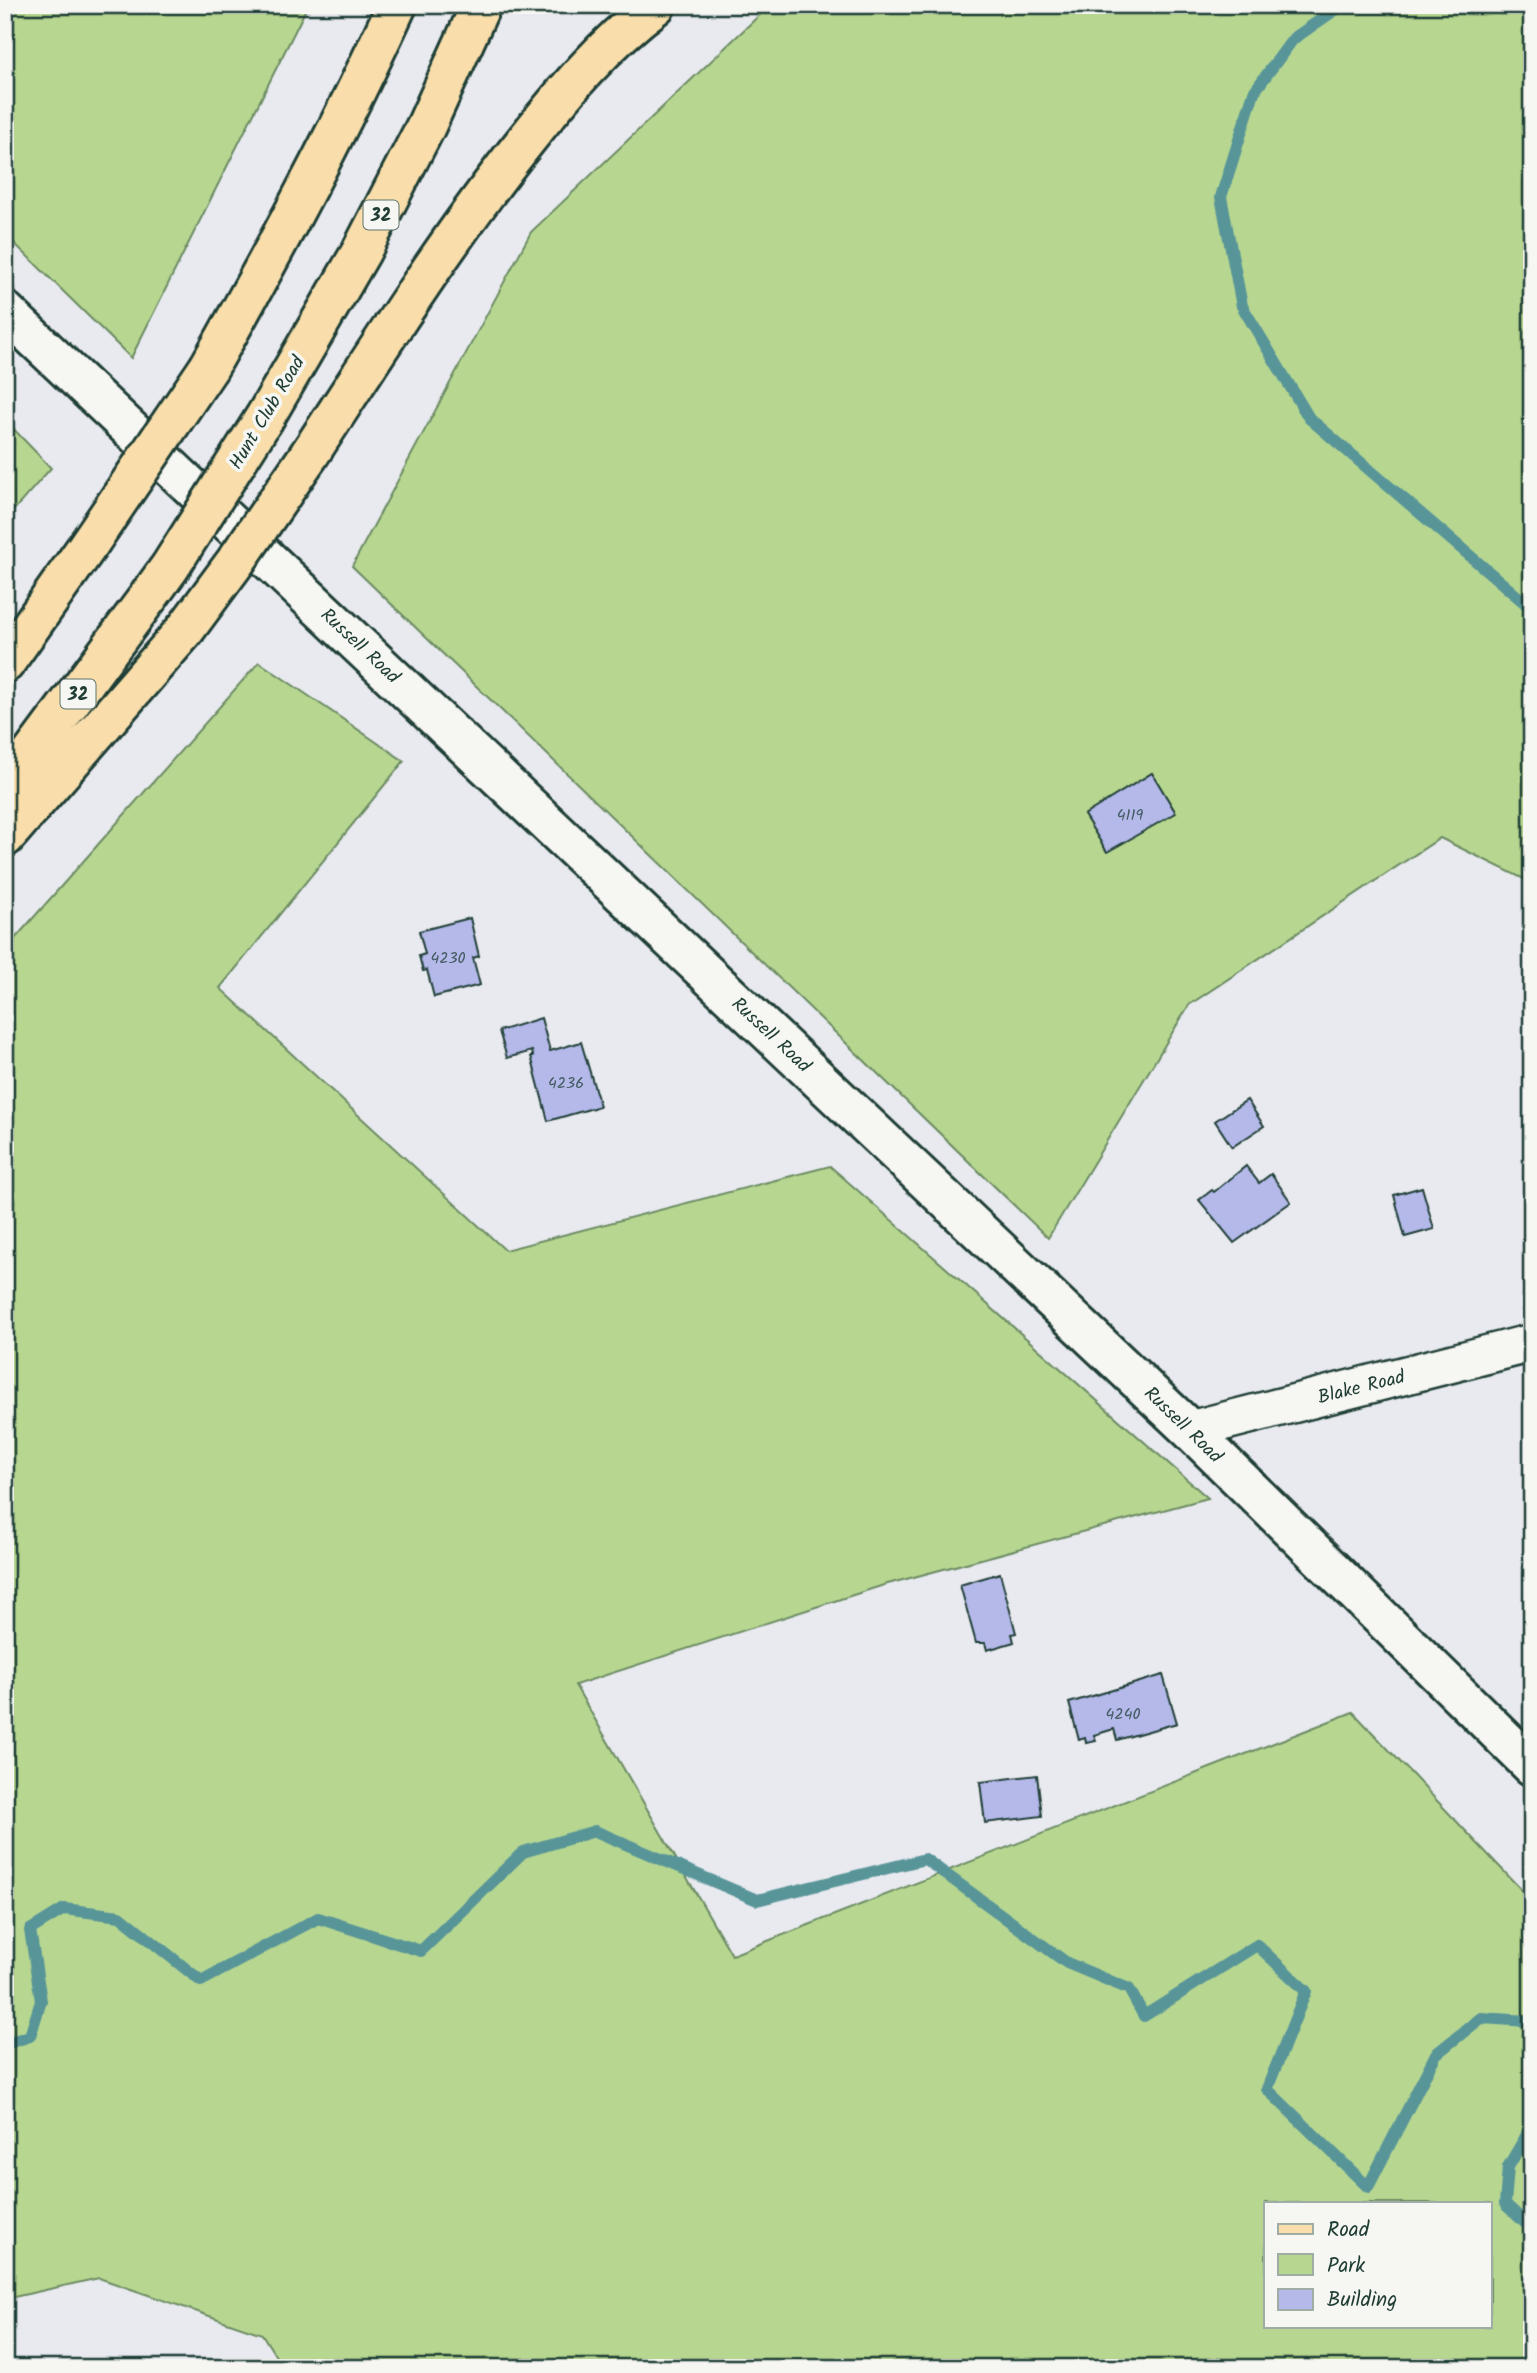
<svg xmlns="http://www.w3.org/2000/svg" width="1537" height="2373" viewBox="0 0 1537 2373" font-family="Kalam,sans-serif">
  <rect width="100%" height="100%" fill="#e9eaf0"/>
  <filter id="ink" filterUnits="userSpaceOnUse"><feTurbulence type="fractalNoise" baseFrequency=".0143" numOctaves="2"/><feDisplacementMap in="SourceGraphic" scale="14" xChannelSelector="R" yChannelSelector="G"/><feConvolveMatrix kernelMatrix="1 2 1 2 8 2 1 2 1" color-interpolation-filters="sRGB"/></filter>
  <g filter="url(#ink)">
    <path fill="#b7d791" stroke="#6b8a62" stroke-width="2" fill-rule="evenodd" d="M5,5h303l-177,353 -126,-124z
      M770,5h762v878l-92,-45 -251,167 -141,233 -696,-672 179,-334z
      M5,420l46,48 -46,52z
      M259,662l145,99 -184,227 285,262 325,-84 378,332 -324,87 -309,100 157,270 621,-243 179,189v467h-1249l-21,-34 -163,-56 -94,21v-1349zM1490,2203v123h-224v-123z"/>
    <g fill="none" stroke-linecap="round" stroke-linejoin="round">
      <path stroke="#599598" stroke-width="12" d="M1342,5l-49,34 -39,53 -33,105 21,109 67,112 223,191
        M1494,5l8,4 7,-4
        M5,2044l25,-8 11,-35 -11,-71 34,-21 56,7 81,65 117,-63 103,33 102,-99 72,-21 162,69 168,-41 142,104 62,26 15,27 113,-71 49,46 -39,98 101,98 68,-133 45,-36 48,3 3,4
        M1532,2126l-24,41 -3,37 27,25"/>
    </g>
    <path fill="#b4b9ea" stroke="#1f3d34" stroke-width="2" d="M1152,773l24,40 -69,39 -23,-37z
      M470,918l9,38 -6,2 7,27 -46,12 -7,-27 -4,1 -4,-15 6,-2 -6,-23z
      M541,1018l9,33 31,-9 19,64 -52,15 -17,-65h2l-1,-5 -25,7 -8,-27z
      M1247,1100l17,26 -32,21 -17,-26z
      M1246,1166l13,17 12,-9 20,28 -57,41 -35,-43 13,-10 2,2z
      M1422,1187l12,42 -29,8 -11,-42z
      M1000,1573l16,60 -4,1 2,8 -27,8 -2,-7h-9l-16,-58z
      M1163,1675l14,48 -60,17 -3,-11 -20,6 2,6 -10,2 -1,-5 -6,2 -10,-37z
      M1037,1775l5,41 -57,7 -5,-41z"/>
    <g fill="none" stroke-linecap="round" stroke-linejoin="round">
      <defs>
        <path id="minor" d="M1190,1430l342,-87"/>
        <path id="secondary" d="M5,311l1185,1119 342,336"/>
        <path id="primary" d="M209,367c67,-118 131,-238 188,-362
          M265,417l96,-165 65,-126 55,-121
          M5,663l86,-122
          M5,790l144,-194"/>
        <path id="motorway" d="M309,455c70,-107 138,-216 218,-316 38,-48 79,-97 129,-134
          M5,837l180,-207"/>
      </defs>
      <use href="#minor" stroke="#1f3d34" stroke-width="42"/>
      <use href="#secondary" stroke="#1f3d34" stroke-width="44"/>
      <use href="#primary" stroke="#1f3d34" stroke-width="44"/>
      <use href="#motorway" stroke="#1f3d34" stroke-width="44"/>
      <use href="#minor" stroke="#f6f6f2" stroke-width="37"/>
      <use href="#secondary" stroke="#f6f6f2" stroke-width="38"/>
      <use href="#primary" stroke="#f9deab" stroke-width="38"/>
      <use href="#motorway" stroke="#f9deab" stroke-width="38"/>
      <defs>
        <path id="primary-bridge" d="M91,541l118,-174
          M149,596l21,-29 95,-150"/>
        <path id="motorway-bridge" d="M185,630l51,-69 73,-106"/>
      </defs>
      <use href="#primary-bridge" stroke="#1f3d34" stroke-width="44" stroke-linecap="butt"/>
      <use href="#motorway-bridge" stroke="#1f3d34" stroke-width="44" stroke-linecap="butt"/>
      <use href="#primary-bridge" stroke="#f9deab" stroke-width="38"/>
      <use href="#motorway-bridge" stroke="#f9deab" stroke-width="38"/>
    </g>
  </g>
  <g text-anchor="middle" stroke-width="7" stroke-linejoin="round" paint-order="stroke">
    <g font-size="16" fill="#445c62">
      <text x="1130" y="820">4119</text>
      <text x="448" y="963">4230</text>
      <text x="566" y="1088">4236</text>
      <text x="1123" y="1719">4240</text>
    </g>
    <g fill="#f6f6f2" stroke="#60746d" stroke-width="2">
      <rect x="363.5" y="200.5" width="35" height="29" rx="5"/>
      <rect x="60.5" y="679.5" width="35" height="29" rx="5"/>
    </g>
    <g font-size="18" font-weight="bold" fill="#1f3d34">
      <text x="381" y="221">32</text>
      <text x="78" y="700">32</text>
    </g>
    <g font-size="19" fill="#1f3d34" stroke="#f6f6f2">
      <text transform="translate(266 412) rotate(-59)" y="7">Hunt Club Road</text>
      <text transform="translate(361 645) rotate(43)" y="7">Russell Road</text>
      <text transform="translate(772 1034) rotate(43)" y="7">Russell Road</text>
      <text transform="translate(1361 1386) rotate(-14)" y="7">Blake Road</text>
      <text transform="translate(1184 1424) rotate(44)" y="7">Russell Road</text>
    </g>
  </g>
  <rect width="1537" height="2373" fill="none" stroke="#f6f6f2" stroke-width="28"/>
  <rect x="14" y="14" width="1509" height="2345" fill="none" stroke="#1f3d34" stroke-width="2.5" filter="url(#ink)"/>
  <rect x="1264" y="2202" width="228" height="126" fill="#f6f6f2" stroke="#a0aca6" stroke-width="2"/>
  <rect x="1278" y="2224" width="35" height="10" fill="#f9deab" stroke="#a0aca6" stroke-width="2"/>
  <text x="1327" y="2236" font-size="21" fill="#1f3d34">Road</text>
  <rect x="1278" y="2254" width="35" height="21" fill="#b7d791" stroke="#a0aca6" stroke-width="2"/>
  <text x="1327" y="2272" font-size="21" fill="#1f3d34">Park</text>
  <rect x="1278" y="2289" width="35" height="21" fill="#b4b9ea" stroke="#a0aca6" stroke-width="2"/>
  <text x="1327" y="2306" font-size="21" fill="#1f3d34">Building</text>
</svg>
